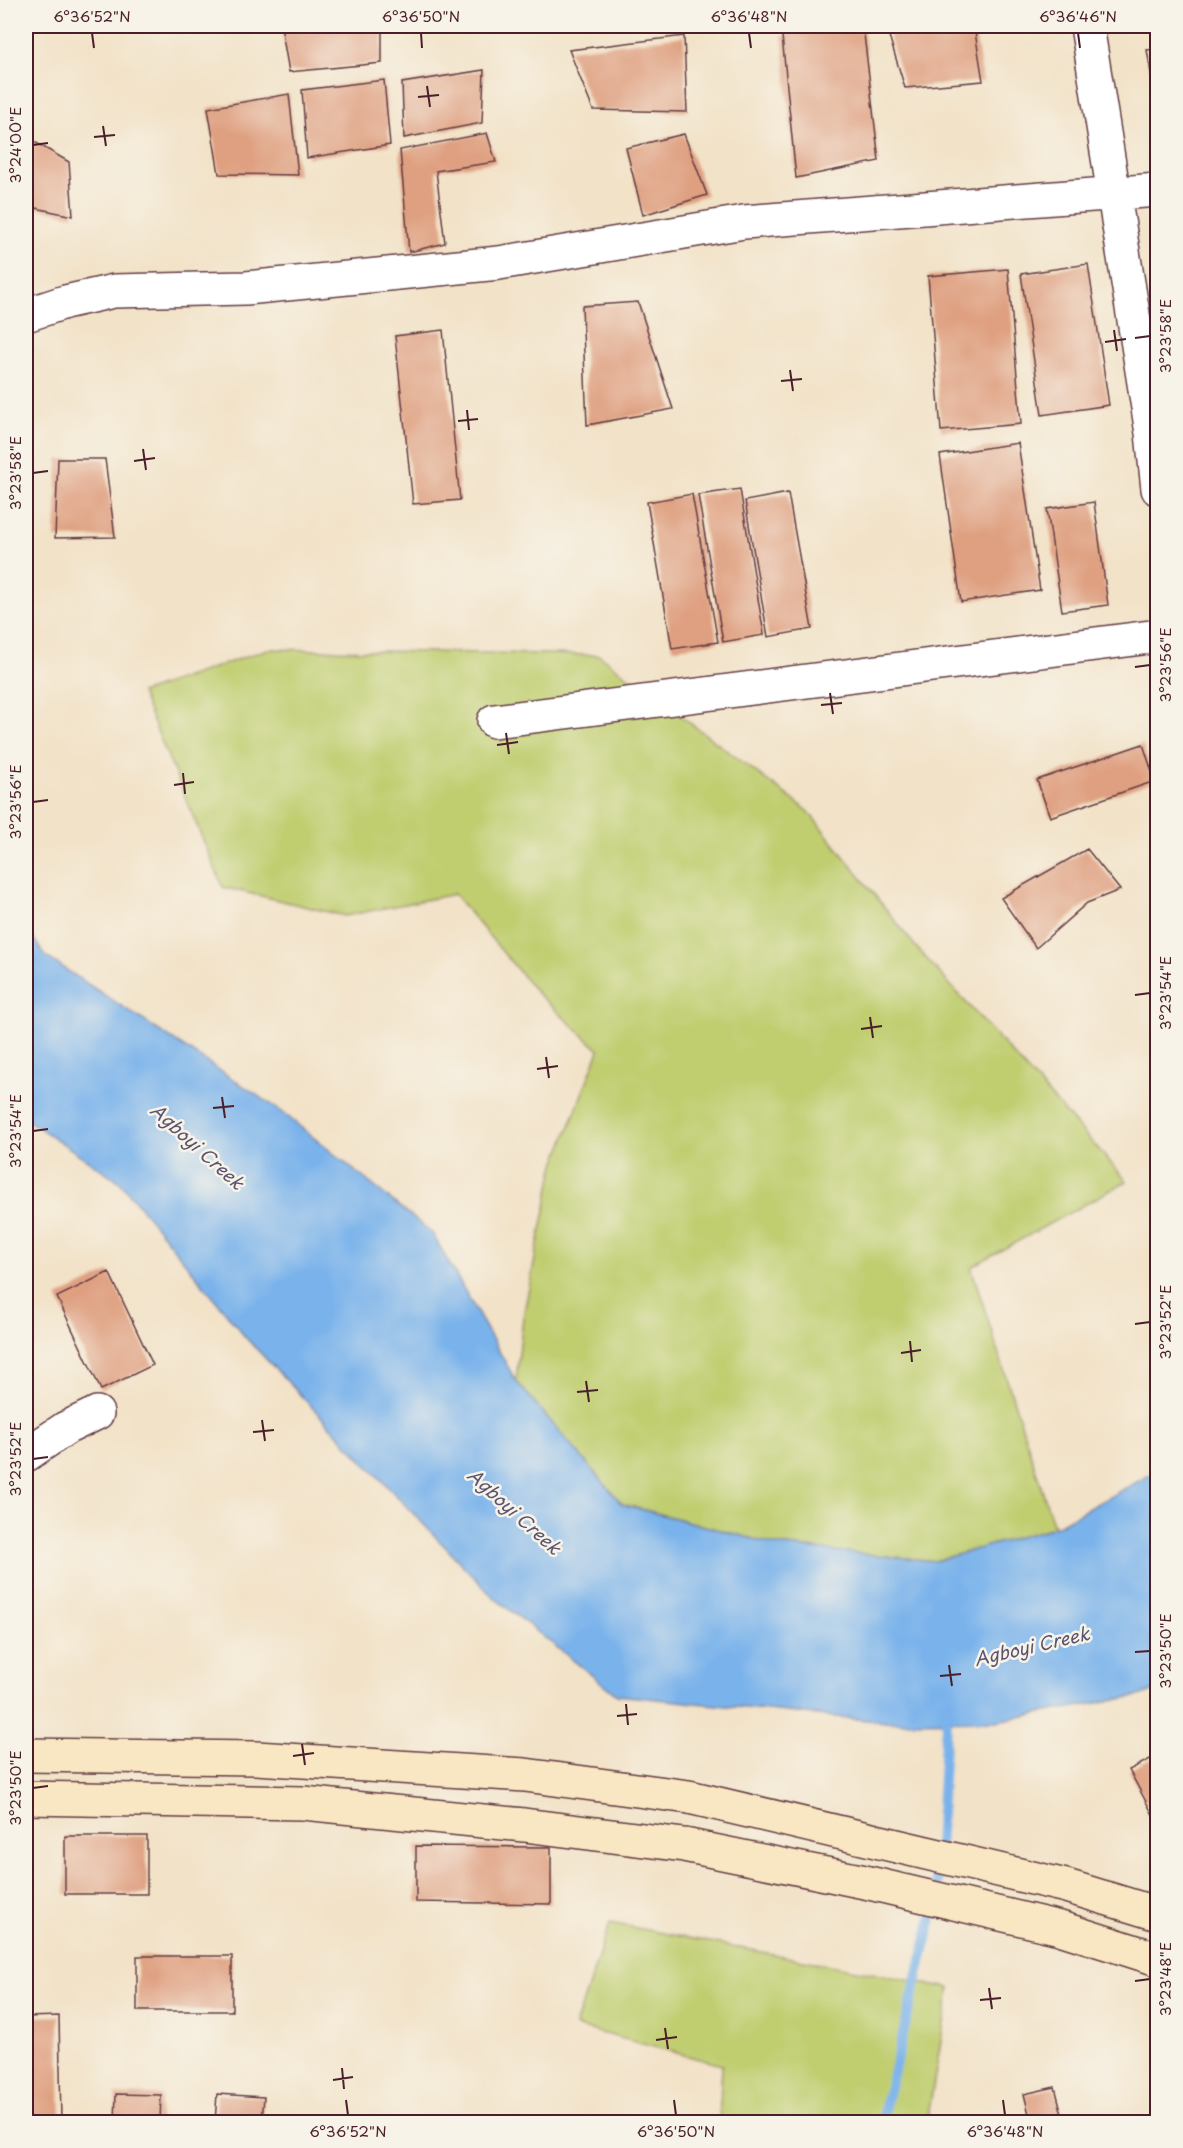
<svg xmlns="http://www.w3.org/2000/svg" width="1183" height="2148" viewBox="0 0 1183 2148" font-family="'Playpen Sans',sans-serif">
  <rect width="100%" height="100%" fill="#f7f3e8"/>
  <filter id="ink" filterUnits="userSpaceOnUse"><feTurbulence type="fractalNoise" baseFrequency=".0167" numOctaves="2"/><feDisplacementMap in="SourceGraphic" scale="12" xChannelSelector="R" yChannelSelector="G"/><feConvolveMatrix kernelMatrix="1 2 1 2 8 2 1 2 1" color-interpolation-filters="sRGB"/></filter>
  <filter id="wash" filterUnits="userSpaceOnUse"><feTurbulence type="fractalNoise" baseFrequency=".008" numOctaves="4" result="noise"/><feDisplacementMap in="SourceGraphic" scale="24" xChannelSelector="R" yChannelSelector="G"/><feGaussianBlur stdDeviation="1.35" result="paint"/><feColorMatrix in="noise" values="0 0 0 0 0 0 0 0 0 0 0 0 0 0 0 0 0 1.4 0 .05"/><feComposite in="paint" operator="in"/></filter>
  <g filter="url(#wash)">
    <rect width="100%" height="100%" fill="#f2e2c7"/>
    <path fill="#c0ce70" stroke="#85764e" stroke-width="1.5" d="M268,649l331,6 209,156 108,136 211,234 -156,86 83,260 -119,34 -159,-16 -154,-41 -106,-123 7,-64 31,-150 45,-117 -62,-57 -83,-99 -109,22 -122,-29 -82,-194z
      M610,1923l340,65 -23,134h-208l3,-57 -147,-39z"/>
    <path fill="#7ab3eb" stroke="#62698b" stroke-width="1.5" d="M26,927l19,29 232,152 155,125 84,148 106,123 154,41 159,16 119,-34 103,-56v218l-9,5 -152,27 -110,1 -269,-27 -125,-99 -246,-258 -126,-156 -94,-63z"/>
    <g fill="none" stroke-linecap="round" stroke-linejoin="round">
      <path stroke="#7ab3eb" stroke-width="10" d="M881,2122l55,-220 11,-195"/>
    </g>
    <g id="blocks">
      <path fill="#dfa081" d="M281,26h101v37l-93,9z
        M808,26h55l16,135 -83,17 -14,-142z
        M886,26h88l9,55 -78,7z
        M684,36l3,76 -94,-2 -24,-60z
        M1158,49v53h-2l-9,-52z
        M484,70l-2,53 -78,15 -2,-55z
        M384,80l6,65 -83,13 -5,-68z
        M289,94l9,81 -79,-1 -11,-66z
        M487,133l9,29 -60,9 9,72 -36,9 -9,-102z
        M684,134l23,61 -64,20 -17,-67z
        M26,137l43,25 4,54 -47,-10z
        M1088,264l21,141 -67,10 -21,-141z
        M1008,269l13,155 -80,7 -13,-155z
        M638,302l35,107 -86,16 -5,-119z
        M443,330l17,170 -47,4 -18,-168z
        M1018,443l22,147 -79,12 -21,-147z
        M58,459h47l10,78 -60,1z
        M740,489l24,146 -41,7 -25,-147z
        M788,493l24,136 -44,8 -23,-136z
        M692,494l26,148 -46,7 -25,-147z
        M1094,502l14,103 -46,6 -15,-102z
        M1143,744l12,37 -105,36 -13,-37z
        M1087,849l33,41 -33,13 -51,45 -35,-50z
        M109,1272l44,93 -52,25 -44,-93z
        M1158,1755v69l-29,-54z
        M65,1836h82v58h-82z
        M416,1846l135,1v57l-135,-2z
        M137,1956h95v55h-95z
        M59,2016l2,106h-35v-105z
        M1055,2087l9,35h-33l-7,-28z
        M116,2094l45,1 -1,27h-45z
        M217,2094l47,3 -2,25h-47z"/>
    </g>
  </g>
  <g filter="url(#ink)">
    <use href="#blocks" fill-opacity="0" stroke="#633c42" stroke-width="1.5"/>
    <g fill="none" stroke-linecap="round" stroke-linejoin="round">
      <defs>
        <path id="street" d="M1087,26l65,407 6,56
          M26,315l39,-13 49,-11 132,-3 253,-25 245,-41 414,-32
          M494,721l664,-85
          M26,1455l40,-27 31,-15"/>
        <path id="secondary" d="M26,1755l230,3 269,17 164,22 377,89 92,28
          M26,1798l277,5 221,22 160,20 181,37 195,46 98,31"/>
      </defs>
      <use href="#street" stroke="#633c42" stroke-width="36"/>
      <use href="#secondary" stroke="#633c42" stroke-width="36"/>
      <use href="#street" stroke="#fff" stroke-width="33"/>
      <use href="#secondary" stroke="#f9e7c3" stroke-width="33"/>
    </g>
  </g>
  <path fill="none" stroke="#4a1f2b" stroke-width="2" d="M92,33l2,15M421,33l1,15M749,33l2,15M1078,33l2,15M427,86l3,21M418,97l21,-2M103,126l3,20M94,137l21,-2M33,145l15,-2M1114,330l3,21M1135,338l15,-2M1105,342l21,-3M790,370l3,21M781,381l21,-2M467,410l2,20M458,421l20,-2M143,449l3,21M134,461l21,-3M33,473l15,-2M1135,667l15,-2M830,693l3,21M821,705l21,-2M506,733l3,21M497,745l21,-3M183,773l2,21M174,785l20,-3M33,802l15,-2M1135,995l15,-2M870,1017l3,21M861,1029l21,-3M546,1057l3,21M537,1069l21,-3M222,1097l3,21M213,1108l21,-2M33,1131l15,-2M1135,1324l15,-2M910,1341l2,21M901,1353l20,-3M586,1381l3,21M577,1392l21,-2M262,1420l3,21M253,1432l21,-2M33,1459l15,-2M1135,1652l15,-1M949,1665l3,21M940,1676l21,-2M626,1704l2,21M617,1716l20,-2M302,1744l3,21M293,1756l21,-3M33,1788l15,-2M1135,1981l15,-2M989,1988l3,21M980,2000l21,-2M665,2028l3,21M656,2040l21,-3M342,2068l2,21M333,2080l20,-3M346,2100l2,15M674,2100l2,15M1003,2100l2,15"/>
  <g text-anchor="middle" stroke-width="5" stroke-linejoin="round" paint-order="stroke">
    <g font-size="18" font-style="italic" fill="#5b536e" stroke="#f7f3e8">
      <text transform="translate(197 1147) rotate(42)" y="6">Agboyi Creek</text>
      <text transform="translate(514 1512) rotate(42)" y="6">Agboyi Creek</text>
      <text transform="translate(1032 1647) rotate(-13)" y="6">Agboyi Creek</text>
    </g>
  </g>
  <rect width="1183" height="2148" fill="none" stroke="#f7f3e8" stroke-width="66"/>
  <rect x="33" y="33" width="1117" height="2082" fill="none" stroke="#4a1f2b" stroke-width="2"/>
  <g font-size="15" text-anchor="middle" fill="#4a1f2b">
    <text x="92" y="22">6°36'52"N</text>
    <text x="421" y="22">6°36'50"N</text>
    <text x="749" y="22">6°36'48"N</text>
    <text x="1078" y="22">6°36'46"N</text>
    <text transform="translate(16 145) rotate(-90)" y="5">3°24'00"E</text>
    <text transform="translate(1166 336) rotate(-90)" y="5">3°23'58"E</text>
    <text transform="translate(16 473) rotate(-90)" y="5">3°23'58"E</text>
    <text transform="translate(1166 665) rotate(-90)" y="5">3°23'56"E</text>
    <text transform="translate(16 802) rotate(-90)" y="5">3°23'56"E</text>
    <text transform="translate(1166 993) rotate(-90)" y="5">3°23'54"E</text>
    <text transform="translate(16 1131) rotate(-90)" y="5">3°23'54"E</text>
    <text transform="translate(1166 1322) rotate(-90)" y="5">3°23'52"E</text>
    <text transform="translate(16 1459) rotate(-90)" y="5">3°23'52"E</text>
    <text transform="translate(1166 1651) rotate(-90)" y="5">3°23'50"E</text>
    <text transform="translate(16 1788) rotate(-90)" y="5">3°23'50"E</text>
    <text transform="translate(1166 1979) rotate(-90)" y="5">3°23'48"E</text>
    <text x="348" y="2137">6°36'52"N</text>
    <text x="676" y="2137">6°36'50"N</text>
    <text x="1005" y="2137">6°36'48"N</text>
  </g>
</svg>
